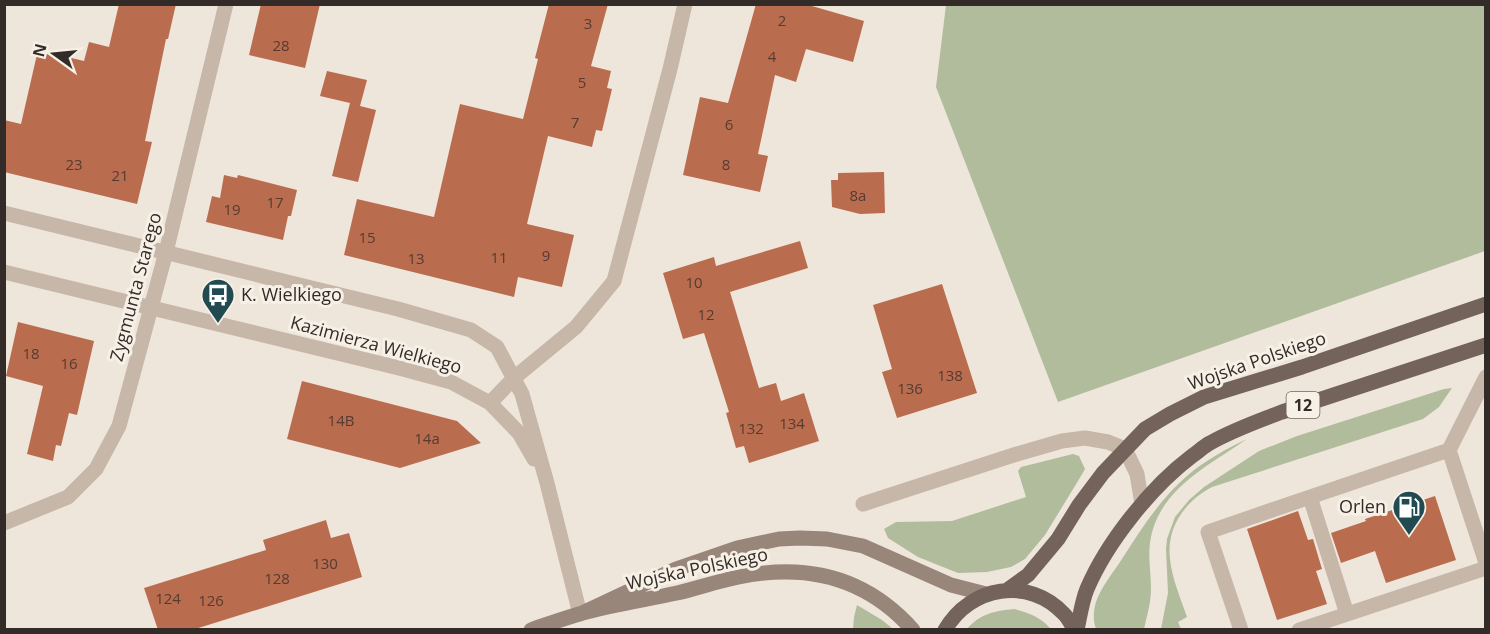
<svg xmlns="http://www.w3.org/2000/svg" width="1490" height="634" viewBox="0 0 1490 634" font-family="'Open Sans',sans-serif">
  <rect width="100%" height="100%" fill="#efe6db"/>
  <path fill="#b0bc9c" d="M946,5h539v246l-427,151 -122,-315z
    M1452,388l-13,19 -16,12 -211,68c-27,14 -46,41 -42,72 2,20 11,40 17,58l-9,5 3,7h-20l7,-36 -2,-44 1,-10 8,-22 14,-17 15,-13 55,-36 38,-15 147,-47z
    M1247,439c-39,27 -90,51 -97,104 -2,15 1,30 1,46 0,13 -4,27 -7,40h-48c-3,-9 -3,-17 0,-27 5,-14 15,-27 24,-40 20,-31 39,-62 68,-87 18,-15 38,-26 59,-36z
    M1073,454l6,2 6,13 -4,7 -36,59 -20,24 -14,8 -24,5 -29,1 -40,-16 -30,-19 -4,-9 12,-7 56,-1 74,-24 -8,-26 3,-4z
    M857,605l25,15 11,9h-40l1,-12z
    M1014,609c15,4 26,8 37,20h-84c13,-15 27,-18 47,-20z"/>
  <path fill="#ba6c4e" d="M119,4h57l-8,35h-2l-21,102 7,1 -15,62 -133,-32v-52l17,4 17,-74 46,11 5,-19 20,5z
    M261,4h59l-15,64 -56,-13z
    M549,4h59l-17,62 20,5 -4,17 5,1 -10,42 -6,-1 -4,17 -44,-11 -21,88 47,11 -12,52 -44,-10 -4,20 -170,-42 13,-56 77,18 26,-113 63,15 15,-60 -3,-1z
    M756,4h49l59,17 -11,41 -47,-13 -10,33 -21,-7 -17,79 10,2 -8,36 -77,-17 17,-78 28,6z
    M327,71l40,9 -7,26 16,4 -18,72 -26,-6 18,-73 -30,-7z
    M884,172l1,41 -25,1 -28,-7 -1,-27h7v-7z
    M224,175l13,3 1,-3 59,15 -6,26h-3l-5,24 -77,-18 6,-26 8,2z
    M800,241l8,27 -78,24 29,96 17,-5 5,18 23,-8 15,48 -70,22 -5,-17 -8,2 -10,-35 3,-1 -25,-79 -21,6 -20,-66 51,-16 2,9z
    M942,284l35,109 -80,25 -15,-46 10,-3 -19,-64z
    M18,322l76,19 -17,74 -8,-2 -8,33 -5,-1 -3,16 -26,-7 16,-68 -37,-10z
    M302,381l155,40 24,22 -81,25 -113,-29z
    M1435,496l21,64 -70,23 -11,-32 -34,12 -10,-30 35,-12 -1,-2z
    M1298,511l10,29 5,-1 9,30 -6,2 11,33 -50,16 -30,-91z
    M326,520l5,18 18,-5 13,44 -170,53h-34l-14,-42 122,-38 -3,-10z"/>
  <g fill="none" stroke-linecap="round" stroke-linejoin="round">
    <path stroke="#c6b7a8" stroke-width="15" d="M1449,450l37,-73
      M863,504l154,-50 45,-13 23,-3 23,4 17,7 12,25 5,30
      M1347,614l-37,-117 139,-47 37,113
      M1241,630l-33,-98 102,-35
      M1299,630l187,-62"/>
    <path stroke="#c6b7a8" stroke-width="15" d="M4,213l394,96 73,21 26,17 25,47 25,89 33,131
      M4,272l395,96 52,14 39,21 29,30 15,26
      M490,403l24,-25 62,-51 38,-46 56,-212 15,-65
      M4,523l64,-26 28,-28 23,-43 47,-174 60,-248"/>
    <path stroke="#99867a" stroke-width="15" d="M580,614l96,-45 61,-21 42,-9 21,-1 27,1 36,7 88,39 35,9
      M531,630c16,-6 32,-11 48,-16 32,-9 66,-14 98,-21 21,-5 41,-12 62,-16 67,-14 127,0 174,53"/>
    <path stroke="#74635a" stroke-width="15" d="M1007,590l21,-15 30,-36 21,-34 24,-32 42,-44 25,-15 34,-17 98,-30 184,-63
      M945,630c25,-44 84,-54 119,-16 4,4 7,10 11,16
      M1077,630c3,-14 5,-29 10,-41 20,-47 64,-102 105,-133 6,-4 12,-10 18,-13 23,-13 48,-22 72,-31l204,-67"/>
  </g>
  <defs>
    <symbol id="bus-pin" viewBox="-11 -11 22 30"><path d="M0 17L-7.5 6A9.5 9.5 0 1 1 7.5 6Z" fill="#214b50" stroke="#f7f0e6"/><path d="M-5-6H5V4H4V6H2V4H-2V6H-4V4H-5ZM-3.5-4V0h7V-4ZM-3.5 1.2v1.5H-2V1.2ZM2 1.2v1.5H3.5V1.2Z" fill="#fff"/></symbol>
    <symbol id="fuel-pin" viewBox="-11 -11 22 30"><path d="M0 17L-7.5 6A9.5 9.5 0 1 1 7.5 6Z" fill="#214b50" stroke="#f7f0e6"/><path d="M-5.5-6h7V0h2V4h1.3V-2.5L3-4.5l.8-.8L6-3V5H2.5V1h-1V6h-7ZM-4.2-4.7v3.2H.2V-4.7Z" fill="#fff"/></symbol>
  </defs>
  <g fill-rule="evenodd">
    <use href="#bus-pin" x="199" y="276" width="38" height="52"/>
    <use href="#fuel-pin" x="1390" y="488" width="38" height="52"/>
  </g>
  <g text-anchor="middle" stroke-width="6" stroke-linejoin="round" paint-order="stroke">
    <g font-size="15" fill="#553b31">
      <text x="782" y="26">2</text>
      <text x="588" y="29">3</text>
      <text x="281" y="51">28</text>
      <text x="772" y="62">4</text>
      <text x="582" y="88">5</text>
      <text x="575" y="128">7</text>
      <text x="729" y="130">6</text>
      <text x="74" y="170">23</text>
      <text x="726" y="170">8</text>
      <text x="120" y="181">21</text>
      <text x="858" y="201">8a</text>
      <text x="275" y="208">17</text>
      <text x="232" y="215">19</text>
      <text x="367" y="243">15</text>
      <text x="546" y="261">9</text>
      <text x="499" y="263">11</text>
      <text x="416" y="264">13</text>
      <text x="694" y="288">10</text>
      <text x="706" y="320">12</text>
      <text x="31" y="359">18</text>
      <text x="69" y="369">16</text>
      <text x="950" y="381">138</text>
      <text x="910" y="394">136</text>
      <text x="341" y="426">14B</text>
      <text x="792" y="429">134</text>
      <text x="751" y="434">132</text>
      <text x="427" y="444">14a</text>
      <text x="325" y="569">130</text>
      <text x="277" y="584">128</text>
      <text x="168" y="604">124</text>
      <text x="211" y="606">126</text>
    </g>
    <rect fill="#f7f0e6" stroke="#6e6660" stroke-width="1.5" x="1286.5" y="392" width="33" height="26" rx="4.5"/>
    <g font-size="16" font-weight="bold" fill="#332b27">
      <text x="1303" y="411">12</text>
    </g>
    <g font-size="18" fill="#332b27" stroke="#f7f0e6">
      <text transform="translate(136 287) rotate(-75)" y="6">Zygmunta Starego</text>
      <text transform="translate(376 345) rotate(15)" y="6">Kazimierza Wielkiego</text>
      <text transform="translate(1257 361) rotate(-19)" y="6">Wojska Polskiego</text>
      <text transform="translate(697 569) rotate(-12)" y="6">Wojska Polskiego</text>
    </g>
    <g font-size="18" fill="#332b27" stroke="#f7f0e6" text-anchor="start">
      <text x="241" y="301">K. Wielkiego</text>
      <text x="1386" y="513" text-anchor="end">Orlen</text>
    </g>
  </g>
  <rect width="1490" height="634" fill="none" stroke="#332b27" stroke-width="12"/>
  <g transform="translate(54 54) rotate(285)" stroke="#f7f0e6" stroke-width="4.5" paint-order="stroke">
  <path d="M0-4.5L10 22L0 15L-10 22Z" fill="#332b27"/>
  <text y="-9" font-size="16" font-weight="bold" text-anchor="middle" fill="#332b27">N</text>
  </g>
</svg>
